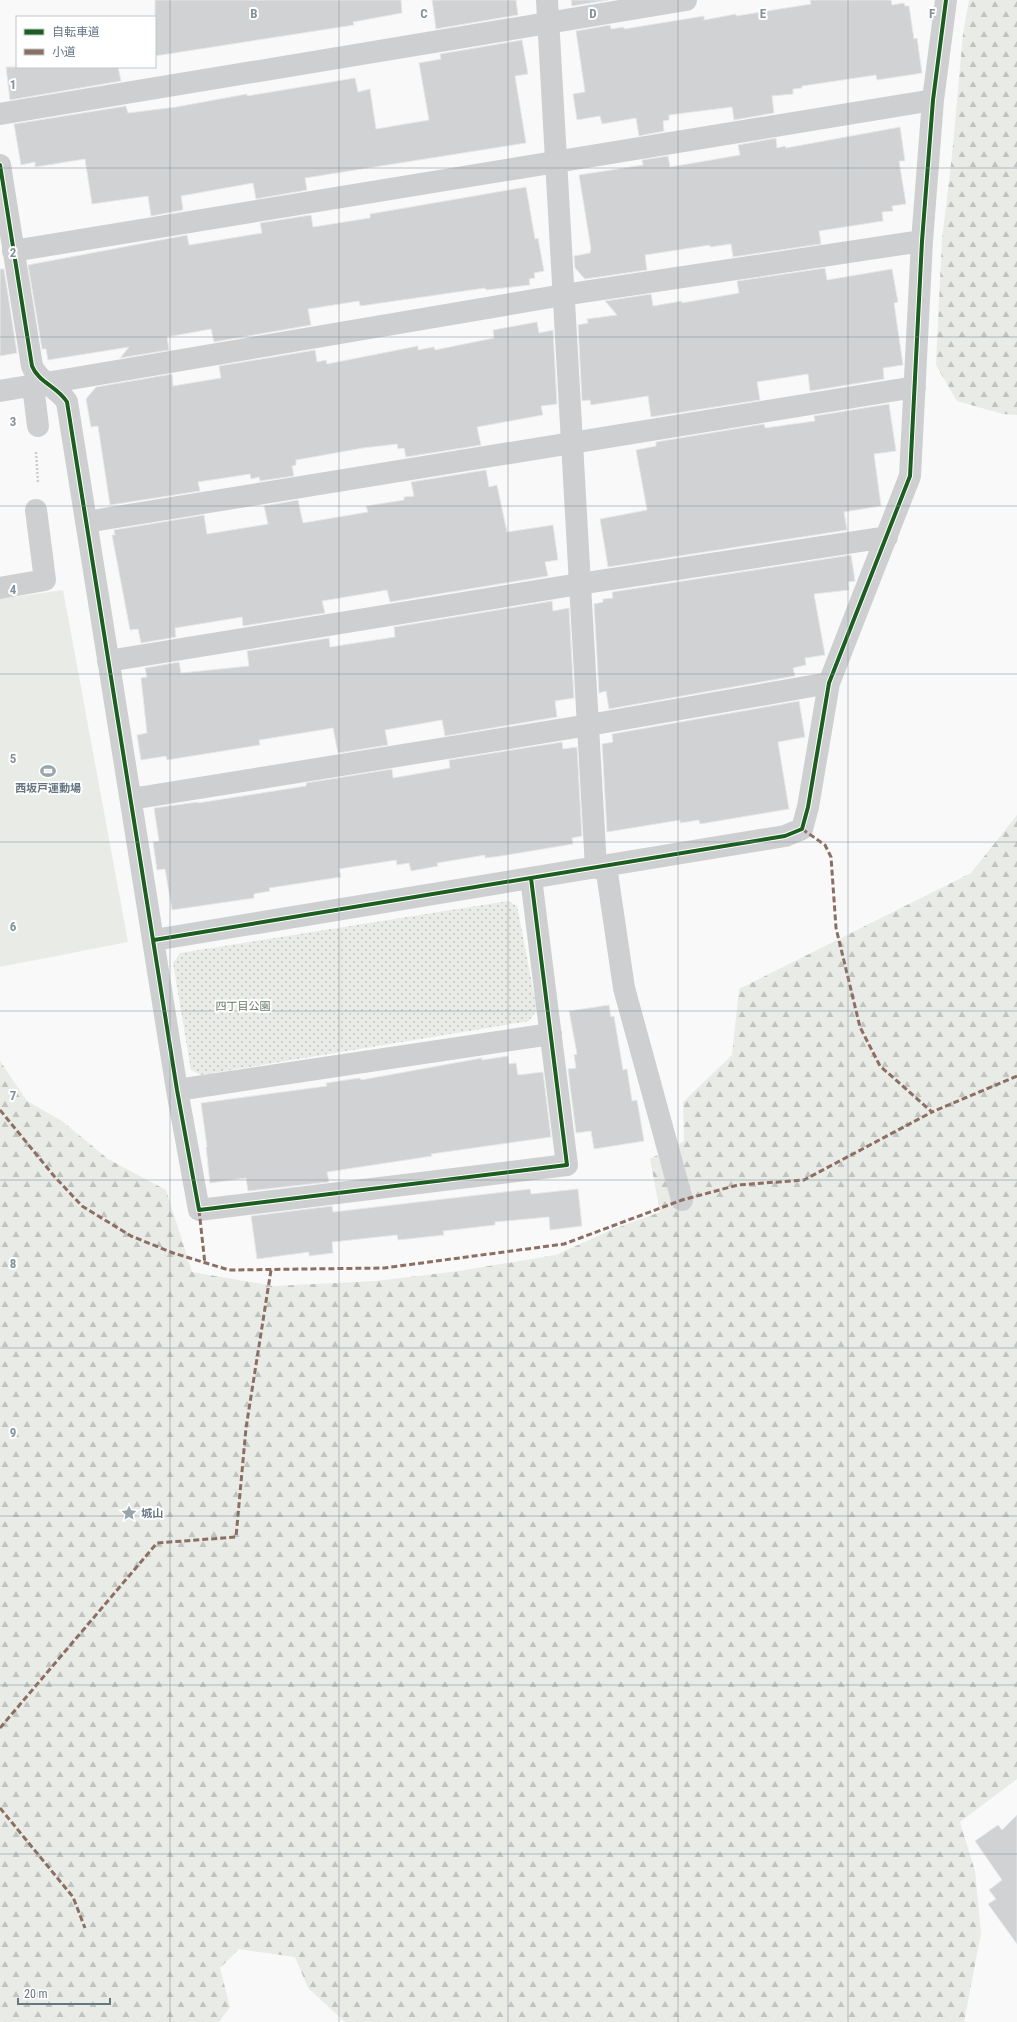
<svg xmlns="http://www.w3.org/2000/svg" width="1017" height="2022" viewBox="0 0 1017 2022" font-family="'Roboto Condensed','Noto Sans JP',sans-serif">
  <defs>
    <pattern id="grass-dots" width="8" height="8" patternUnits="userSpaceOnUse"><rect width="8" height="8" fill="#e8ebe6"/><path d="M2 2h.1M6 6h.1" fill="none" stroke="#c0c3c0" stroke-width="1.8" stroke-linecap="round"/></pattern>
    <pattern id="forest-firs" width="22" height="20" patternUnits="userSpaceOnUse"><rect width="22" height="20" fill="#e8ebe6"/><path d="M5 1l3.5 6h-7zM16 11l3.5 6h-7z" fill="#c0c3c0"/></pattern>
  </defs>
  <rect width="100%" height="100%" fill="#f9f9f9"/>
  <path fill="url(#grass-dots)" d="M508,901l9,5 20,104 -8,11 -328,54 -10,-5 -18,-107 7,-10z"/>
  <path fill="url(#forest-firs)" d="M969,0h48v415l-14,-1 -46,-13 -21,-36 6,-126 10,-83 11,-122z
    M1017,815v964l-57,43 15,49 6,62 -17,89h-619l-37,-34 -13,-31 -56,-8 -19,19 10,39 -11,15h-219v-961l27,40 35,20 46,38 58,31 26,82 82,14 102,-5 83,-10 97,-16 55,-25 49,-18 -10,-53 34,-18 -1,-39 49,-47 7,-66 232,-116z"/>
  <path fill="#e8ebe6" d="M63,590l65,352 -128,25v-368z"/>
  <path fill="#d0d2d3" stroke="#e8e8e8" d="M155,0h246l1,13 -49,9 1,3 -199,31z
    M432,0h84l2,15 -82,14z
    M571,0h37l-36,6z
    M810,0h81l1,5 12,-2 1,3h4l5,33 3,-1 5,35 -45,7 -1,-5 -74,11v2l-9,1v5l-21,2 2,17 -40,7 -2,-13 -63,8v5l-6,1 1,10 -25,5 -3,-18 -34,6 -2,-8 -23,4 -4,-26 12,-2 -9,-61 34,-6 1,4 13,-2v2l80,-13v4l32,-6v2l75,-12z
    M522,40l6,34 -13,2 11,67 -221,35 2,12 -51,9 -3,-16 -72,13 2,14 -32,6 -3,-20 -56,8 -7,-45 -50,8v-5l-14,3 -7,-41 112,-18 2,7 48,-6 71,-13v2l108,-18 3,14 12,-3 6,40 53,-9 -10,-57 22,-4 -1,-5z
    M6,67h112l3,14 -111,19z
    M900,127l5,34h-6l7,43 -14,2 1,5 -11,1 1,9 -64,10 2,13 -88,13 -2,-13 -21,3v-2l-65,10 2,15 -62,9 -10,-11 -1,-12 16,-3 1,-4 -12,-74 64,-10 -1,-5 26,-4 2,11 70,-12 -2,-10 38,-7 1,10 8,-2 1,2z
    M526,187l9,52 3,-1 6,33 -10,2 1,5 -6,1 1,6 -44,5 -1,-2 -125,18 -1,-5 -51,8 3,16 -97,17 -3,-13 -44,8 2,13 -49,8 9,-11 -81,13 -2,-11h-4l-14,-84 159,-30 2,10 73,-12 -2,-10 51,-8 2,12 57,-9v-4z
    M825,268l2,12 65,-11 6,33 -4,1 9,62 -20,3 1,11 -74,12 -2,-17 -51,8 3,18 -109,17 -3,-21 -57,9 -1,-5 -8,1 -4,-76 10,-2 -1,-4 30,-4 -12,-14 46,-7 2,12 29,-5v2l57,-10 -2,-12z
    M0,269h4l13,84 -17,3z
    M537,322l2,11 14,-3 4,74 -16,2 2,9 -66,12 4,18 -75,12 -2,-9 -6,1 -1,-5 -34,4 -67,12v5l-4,1 2,10 -34,5 -1,-4 -8,2 -1,-5 -52,8 2,9 -90,14 -12,-79 -7,1 -5,-28 10,-12 76,-13 1,12 48,-8 -2,-12 96,-16 2,12 9,-2 1,4 91,-18v4l16,-3 1,3 59,-12 -1,-8z
    M889,404l7,47 -22,3 7,52 -37,6 3,18 -239,37 -8,-48 47,-9 -11,-60 20,-4v-4l108,-18 1,4 50,-7 -1,-5z
    M486,470l3,17 8,-2 10,47 46,-7 5,35 -13,2 3,14 -158,26 -3,-12 -65,11 3,12 -82,13 -1,-9 -67,11 1,9 -35,6 -3,-14 -8,1 -18,-95h3l-1,-5 90,-15 3,19 61,-10 -4,-18 34,-6 5,23 65,-11 -2,-6 38,-6v-3l10,-1 -3,-14z
    M851,555l4,26 -7,1 1,8 -35,4 11,61 -20,3 1,7 -13,3 2,8 -186,33 -3,-18 -7,2 -5,-89 9,-2v-3l10,-1 -1,-6z
    M552,601l1,10 16,-3 5,90 -19,3 2,16 -112,19 -3,-16 -57,10 3,15 -50,8 -5,-25 -74,12 1,5 -93,15 -1,-4 -25,4 -4,-25 10,-2 -6,-55 6,-1 -2,-9 34,-6 2,11 68,-7 -2,-15 82,-13 1,9 65,-10 -1,-10z
    M799,701l6,36 -27,5 11,67 -89,15 -1,-4 -19,3v-3l-73,12 -5,-88 11,-2 -1,-8z
    M562,742l1,7 14,-2 5,89 -10,2 1,6 -72,12 -16,2v-3l-48,8 1,3 -27,5 -2,-8 -12,2 -1,-5 -57,9 2,8 -72,11 1,3 -16,3v4l-82,12 -7,-41 -8,1 -4,-28 6,-1 -5,-33 44,-6v1l108,-17v-3l86,-14 1,9 57,-10 -1,-8z
    M609,1005l2,12 3,-1 9,54 4,-1 5,32 5,-1 7,41 -50,8 -3,-18 -15,2 -8,-64 8,-1 -2,-13 3,-1 -8,-43z
    M508,1056l1,8 7,-1 2,12 25,-3 8,65 -120,17 1,2 -105,16 2,10 -81,9 -2,-13 -36,5 -4,-36h1l-6,-44 126,-17 -1,-3 34,-5 1,2 121,-22v2z
    M530,1189l1,5 47,-5 4,37 -32,4 -1,-13 -54,5v3l-52,6 1,4 -46,5 -1,-5 -65,7 1,11 -24,3v-4l-52,7 -6,-43 81,-10 1,6z
    M1017,1815v129l-29,-40 8,-5 -7,-9 13,-10 -27,-39 23,-16 4,5z"/>
  <g fill="none" stroke-linecap="round" stroke-linejoin="round">
    <path stroke="#cbcccd" stroke-width="2.5" stroke-dasharray="2 2" stroke-linecap="butt" d="M36,452l2,31"/>
    <path stroke="#cecfd0" stroke-width="22" d="M547,0l49,868
      M0,114l686,-114
      M0,165l32,201c6,16 26,21 35,36l110,688 22,120 368,-45 -36,-287
      M13,251l920,-151
      M33,386l5,40
      M0,391l563,-96 359,-54
      M86,522l829,-135
      M0,588l45,-8 -9,-70
      M108,661l471,-77 308,-47
      M131,799l458,-74 240,-42
      M606,866l18,122 58,212
      M154,940l631,-104 17,-7 6,-22 21,-124 81,-207 12,-235 11,-141 13,-100
      M177,1090l374,-56"/>
    <path stroke="#8d6e63" stroke-width="3" stroke-dasharray="6 3" stroke-linecap="butt" d="M802,829l23,16 6,12 5,71 24,99 20,39 52,46 85,-36
      M0,1110l54,66 28,30 49,30 42,17 56,17 155,-2 180,-24 118,-44 56,-15 66,-5 128,-68
      M199,1210l6,54
      M0,1728l157,-185 79,-6 10,-109 25,-158
      M0,1808l73,89 12,31"/>
    <defs>
      <path id="cycleway" d="M0,165l32,201c6,16 26,21 35,36l110,688 22,120 368,-45 -36,-287
        M154,940l631,-104 17,-7 6,-22 21,-124 81,-207 12,-235 11,-141 13,-100"/>
    </defs>
    <use href="#cycleway" stroke="#fff" stroke-width="6"/>
    <use href="#cycleway" stroke="#1b5e20" stroke-width="4"/>
  </g>
  <path fill="none" stroke="#84929c" stroke-width="1" stroke-opacity="0.55" d="M170,0v2022M339,0v2022M508,0v2022M678,0v2022M848,0v2022M0,168h1017M0,337h1017M0,506h1017M0,674h1017M0,842h1017M0,1011h1017M0,1180h1017M0,1348h1017M0,1516h1017M0,1685h1017M0,1854h1017"/>
  <defs>
    <symbol id="stadium-bare" viewBox="-9 -9 18 18"><path d="M0-5a6.5 5 0 1 0 0 10a6.5 5 0 1 0 0-10ZM-3.5-1.8h7v3.6h-7Z" fill="#99a4ac" stroke="#fff" stroke-width="2.5" paint-order="stroke"/></symbol>
    <symbol id="sight-bare" viewBox="-9 -9 18 18"><path d="M0-6L1.8-2.2L6-1.7L2.9 1.2L3.7 5.4L0 3.3L-3.7 5.4L-2.9 1.2L-6-1.7L-1.8-2.2Z" fill="#99a4ac" stroke="#fff" stroke-width="2.5" paint-order="stroke"/></symbol>
  </defs>
  <g fill-rule="evenodd">
    <use href="#stadium-bare" x="37" y="760" width="22" height="22"/>
    <use href="#sight-bare" x="118" y="1502" width="22" height="22"/>
  </g>
  <g text-anchor="middle" stroke-width="4" stroke-linejoin="round" paint-order="stroke">
    <g font-size="11" font-weight="bold" fill="#657683" stroke="#fff">
      <text x="48" y="792">西坂戸運動場</text>
      <text x="141" y="1517" text-anchor="start">城山</text>
    </g>
    <g font-size="11" fill="#687a64" stroke="#fff">
      <text x="243" y="1010">四丁目公園</text>
    </g>
  </g>
  <g font-size="13" text-anchor="middle" font-weight="bold" fill="#84929c" stroke="#fff" stroke-width="4" stroke-linejoin="round" paint-order="stroke">
    <text x="254" y="18">B</text>
    <text x="424" y="18">C</text>
    <text x="593" y="18">D</text>
    <text x="763" y="18">E</text>
    <text x="932" y="18">F</text>
    <text x="13" y="89">1</text>
    <text x="13" y="257">2</text>
    <text x="13" y="426">3</text>
    <text x="13" y="594">4</text>
    <text x="13" y="763">5</text>
    <text x="13" y="931">6</text>
    <text x="13" y="1100">7</text>
    <text x="13" y="1268">8</text>
    <text x="13" y="1437">9</text>
  </g>
  <rect x="16" y="16" width="140" height="52" fill="#ffffff" stroke="#c1c8cd"/>
  <rect x="24" y="29" width="20" height="6" fill="#1b5e20" stroke="#c1c8cd"/>
  <text x="52" y="36" font-size="12" fill="#657683">自転車道</text>
  <rect x="24" y="49" width="20" height="6" fill="#8d6e63" stroke="#c1c8cd"/>
  <text x="52" y="56" font-size="12" fill="#657683">小道</text>
  <path d="M18 1998v6h92v-6" fill="none" stroke="#657683" stroke-width="2"/>
  <text x="24" y="1998" font-size="12" fill="#657683" stroke="#ffffff" stroke-width="3" paint-order="stroke">20 m</text>
</svg>
